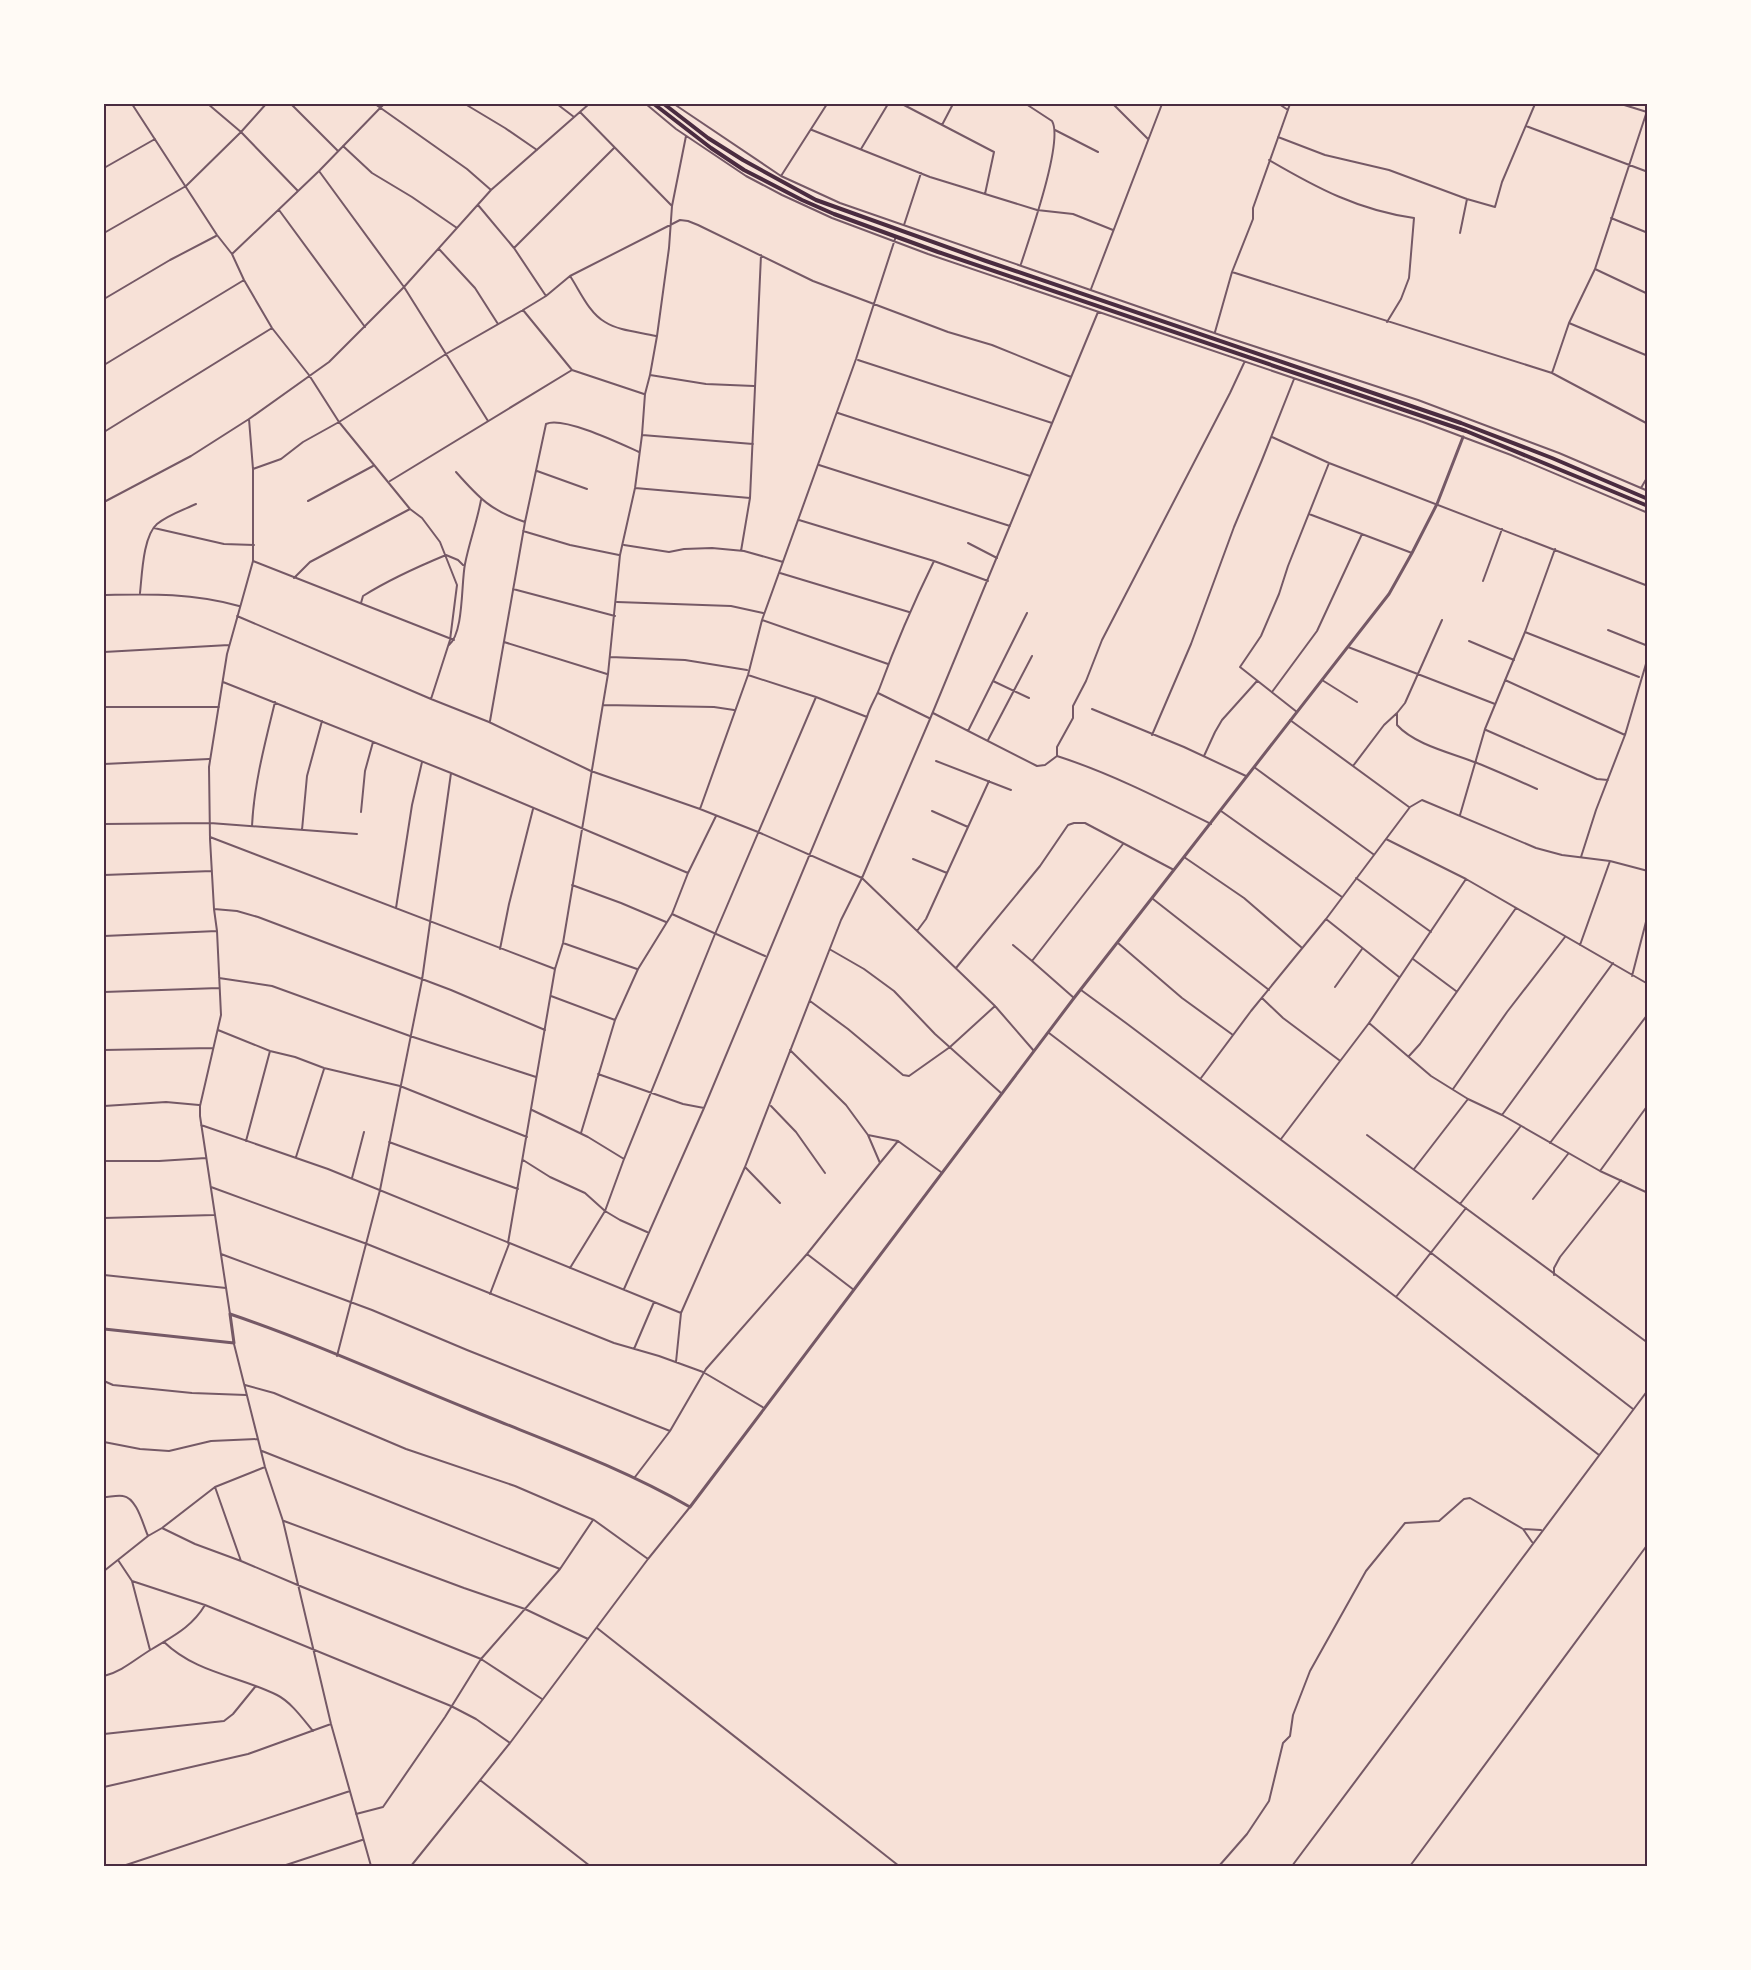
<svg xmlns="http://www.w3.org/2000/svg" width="1751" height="1970" viewBox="0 0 1751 1970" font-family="Montserrat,sans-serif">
  <rect width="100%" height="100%" fill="#f7e1d7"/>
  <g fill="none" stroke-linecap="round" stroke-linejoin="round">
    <path stroke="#755966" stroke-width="2" d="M132,104l85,131 15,19 12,26 28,48 37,47 30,47 71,87 12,9 18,24 17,43 -7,55 -19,59
      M208,104l33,28 56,58
      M291,104l47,47
      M375,104l92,65 24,21
      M465,104l40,24 32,22
      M557,104l17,13
      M646,104l30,25 70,47 36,19 50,23 96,36 495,168 88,33 137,58
      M674,104l107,72 59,27 383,133 195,64 141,53 89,38
      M902,104l92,48 -9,42
      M1113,104l35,35
      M1279,104l9,6
      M1621,104l26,8
      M580,112l92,94
      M942,125l11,-21
      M1526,126l122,46
      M812,130l118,47 107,33 36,4 40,16
      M1055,130l43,22
      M1278,137l47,18 64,15 78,29 28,8 7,-25 33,-78
      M343,146l29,27 40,24 45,31
      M861,149l27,-45
      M1269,160c48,28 89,50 145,58l-5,60 -8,21 -14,23
      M104,168l51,-29
      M319,171l85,116 84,134
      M781,176l46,-72
      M478,205l36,43 32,48
      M279,210l86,117
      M1611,218l37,15
      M904,225l17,-52
      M104,233l82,-47 55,-54 25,-28
      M1460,233l7,-34
      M514,248l100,-100
      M439,249l36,39 23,36
      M232,254l87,-83 65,-67
      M1021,264c8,-25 43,-123 31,-143l-26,-17
      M1595,269l53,25
      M1232,272l320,101 96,51
      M570,276c10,15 19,37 35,46 14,9 35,10 51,14
      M1091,289l71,-185
      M104,299l66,-39 46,-24
      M523,310l49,60 72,24
      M1569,323l79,33
      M1215,332l17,-60 21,-53v-11l37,-104
      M858,360l194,63
      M104,365l140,-85
      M1552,373l17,-50 26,-54 53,-161
      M650,375l56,9 48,2
      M838,413l192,63
      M104,432l168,-104
      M642,435l111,9
      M1272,437l57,26 319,123
      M819,465l191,61
      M253,469l28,-10 22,-17 36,-20 107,-68 77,-44 23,-14 24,-20 110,-56 8,1 10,4 115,56 135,51 44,13 79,32
      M537,471l50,18
      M456,472c23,26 35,39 69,50
      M390,481l182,-111
      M635,488l115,10
      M1641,488l7,-12
      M308,501l65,-35
      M104,502l87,-46 58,-37 80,-57 75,-75 87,-97 98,-86
      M1309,514l103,39
      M799,520l135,41 54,20
      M154,528l70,16 30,1
      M523,531l47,14 49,10
      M968,543l29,15
      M624,545l45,7 15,-3 28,-1 32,3 39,11
      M741,551l9,-53 11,-243
      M253,561l201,79
      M780,573l129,39
      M294,578l16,-16 100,-53
      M1483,581l19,-52
      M513,589l102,27
      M140,593c2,-18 3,-57 17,-69 11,-9 26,-14 39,-20
      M104,595c48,-1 88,-2 135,11
      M617,602l114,4 32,7
      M361,603l2,-7c27,-17 54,-29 83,-41l12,5 5,5
      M237,616l194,83 58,23 102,49 109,38 48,-134 14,-55 94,-261 40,-123
      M762,620l126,44
      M1442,620l-37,83 -8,10v12c18,20 55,28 80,38 20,8 40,17 60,26
      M1608,630l40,16
      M1525,632l114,45
      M1469,641l45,19
      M504,642l103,32
      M449,645c15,-13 12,-61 16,-81 4,-21 12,-42 16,-64
      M1348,647l147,57
      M104,652l125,-7
      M610,657l75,3 62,10
      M748,675l68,22 51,20
      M1322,680l35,22
      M1505,680l120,55
      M993,681l36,17
      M223,682l228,91 237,100
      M1272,692l45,-61 45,-97
      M878,693l51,25
      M603,705l111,2 20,3
      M104,707h115
      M1092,709l92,38 62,29
      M1297,712l-57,-45 21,-31 18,-42 9,-28 41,-103
      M933,713l104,53 8,-1 12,-9c53,17 104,43 154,68
      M1290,720l119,87
      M490,721l35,-199 21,-98c17,-8 75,20 93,28
      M1486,730l111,49 11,1
      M968,731l59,-118
      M1152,735l39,-91 43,-117 28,-67 32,-81
      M988,740l44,-84
      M1057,756v-9l16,-29v-12l13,-25 16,-41 128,-247 14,-30
      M1204,756l11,-24 7,-12 35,-39
      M936,761l75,29
      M104,764l105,-5
      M1353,766l31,-41 13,-12
      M1254,767l119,87
      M700,809l58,23 104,46 133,128 39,45
      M932,811l36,16
      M1221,811l121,86
      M361,812l4,-41 8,-29
      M1460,815l25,-86 40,-97 30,-83
      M104,824l106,-1 147,11
      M252,826c2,-42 13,-83 23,-124
      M302,830l5,-54 15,-55
      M210,837l345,132
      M1386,839l80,40 182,105
      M1184,857l60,41 57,49
      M1581,857l15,-47 29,-75 23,-78
      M913,859l34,14
      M104,875l108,-4
      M1356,878l75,54
      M572,885l49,18 45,19
      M1153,899l116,91
      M396,908l16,-103 10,-43
      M214,909l23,2 21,6 193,73 94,40
      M672,914l93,42
      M1326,919l73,58
      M917,931l9,-12 63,-138
      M104,936l113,-5
      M563,943l74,26
      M1118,943l64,55 51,37
      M1013,945l19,16
      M1580,945l30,-84
      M500,949l9,-45 24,-95
      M831,950l33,19 30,22 41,43 66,59
      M1413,959l43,32
      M956,968l84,-102 28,-41 6,-2h11l89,47
      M1632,976l16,-62
      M219,978l53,8 138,50 126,41
      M1335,987l27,-38
      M1081,990l45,33 304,229 203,157
      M104,992l115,-4
      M551,996l64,24
      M1074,998l-42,-37 91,-117
      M1262,998l21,20 56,42
      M810,1001l38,28 55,46 6,1 41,-29 45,-41
      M1369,1023l62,53 37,23 34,16 98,56 48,22
      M218,1030l52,21 25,6 29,11 76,18 127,51
      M1049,1033l347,264 203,158
      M104,1050l109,-2
      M1409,1056l11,-12 96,-136
      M598,1074l85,30 21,4
      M1201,1078l50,-67 75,-92 84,-112 12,-7 114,48 26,7 48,6 38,10
      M1453,1089l54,-77 58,-75
      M104,1106l62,-4 33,3
      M771,1106l25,26 29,41
      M532,1110l56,27 36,22
      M1502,1115l111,-152
      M201,1125l127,44 353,144
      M581,1133l34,-113 23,-51 34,-55 16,-41 28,-57
      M868,1135l30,6 -18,22
      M1367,1135l281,208
      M1281,1139l88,-116 97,-144
      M246,1141l24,-90
      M898,1141l43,31
      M389,1142l129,47
      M1550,1143l98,-129
      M296,1157l28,-88
      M523,1160l27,17 35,16 20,18 15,9 27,12
      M104,1161h55l47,-3
      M745,1167l35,36
      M1414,1169l54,-70
      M1600,1171l48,-66
      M352,1178l12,-46
      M211,1187l156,57 247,99 45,13 44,16 61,36
      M1533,1199l35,-45
      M1460,1204l60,-77
      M104,1218l110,-3
      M508,1243l47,-274 8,-26 45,-269 12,-119 15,-67 7,-53 3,-41 5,-19 7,-39 12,-88 3,-42 14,-70
      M221,1254l151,56 95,40 203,81
      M807,1254l47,36
      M570,1268l35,-57 19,-52 91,-225 101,-237
      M104,1275l122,13
      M1554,1275v-7l6,-11 61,-77
      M624,1289l80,-181 163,-391c3,-11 9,-19 13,-30 16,-44 33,-83 54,-126
      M490,1294l19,-50
      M1396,1297l70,-89
      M230,1314l-30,-198v-10l21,-91 -4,-84 -3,-22 -4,-70 -1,-72 18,-113 26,-93v-92l-4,-50
      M234,1344l31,123 18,54 48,203 40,142
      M634,1349l20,-47
      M337,1356l43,-166 42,-210 29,-207
      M676,1362l5,-49 64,-146 96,-247 21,-42 68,-159 168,-407
      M104,1381l9,4 79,8 54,2
      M245,1385l29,8 132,56 109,37 79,34 54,39
      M104,1442l36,7 29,2 42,-10 47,-2
      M262,1451l298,118
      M635,1477l35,-46 36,-62 101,-115 73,-91 -12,-28 -22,-30 -56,-55
      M215,1487l26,74
      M104,1497c5,0 13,-2 19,-1 14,2 20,29 25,40
      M284,1521l180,67 61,21 63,30
      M162,1528l33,16 46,17 59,25 181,73 61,40
      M1523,1529l18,1
      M118,1560l14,21 18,69
      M104,1571l44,-35 14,-8 53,-41 50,-20
      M132,1581l73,24 246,101 25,13 34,24
      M597,1628l302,238
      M164,1642c32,31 75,34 113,53 14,7 26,24 36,36
      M104,1676c19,-5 31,-17 48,-27 21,-13 40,-22 53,-44
      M104,1734l120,-13 9,-7 22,-27
      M480,1780l110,86
      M104,1787l144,-33 83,-30
      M356,1814l27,-7 62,-90 36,-58 79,-90 33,-49
      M123,1866l227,-75
      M283,1866l79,-26
      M411,1866l99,-123 138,-184 42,-52
      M1219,1866l28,-32 22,-33 14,-58 7,-7 3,-21 17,-44 56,-100 39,-48 34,-2 25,-22 6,-1 53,31 9,13
      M1292,1866l356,-476
      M1410,1866l238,-322"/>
    <path stroke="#755966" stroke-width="3" d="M104,1329l130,14 -4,-29c80,27 157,62 236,94 75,31 153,58 224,99l384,-509 315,-404 23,-41 25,-49 26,-67"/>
    <path stroke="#4a2c40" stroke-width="4" d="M654,104l57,44 33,22 58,30 32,14 104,38 528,179 182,75
      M664,104l44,34 35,22 73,40 170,61 475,162 91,35 96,41"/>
  </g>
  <rect width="1751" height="1970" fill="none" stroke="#fffaf5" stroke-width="210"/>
  <rect x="105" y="105" width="1541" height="1760" fill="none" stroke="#4a2c40" stroke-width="2"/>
</svg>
